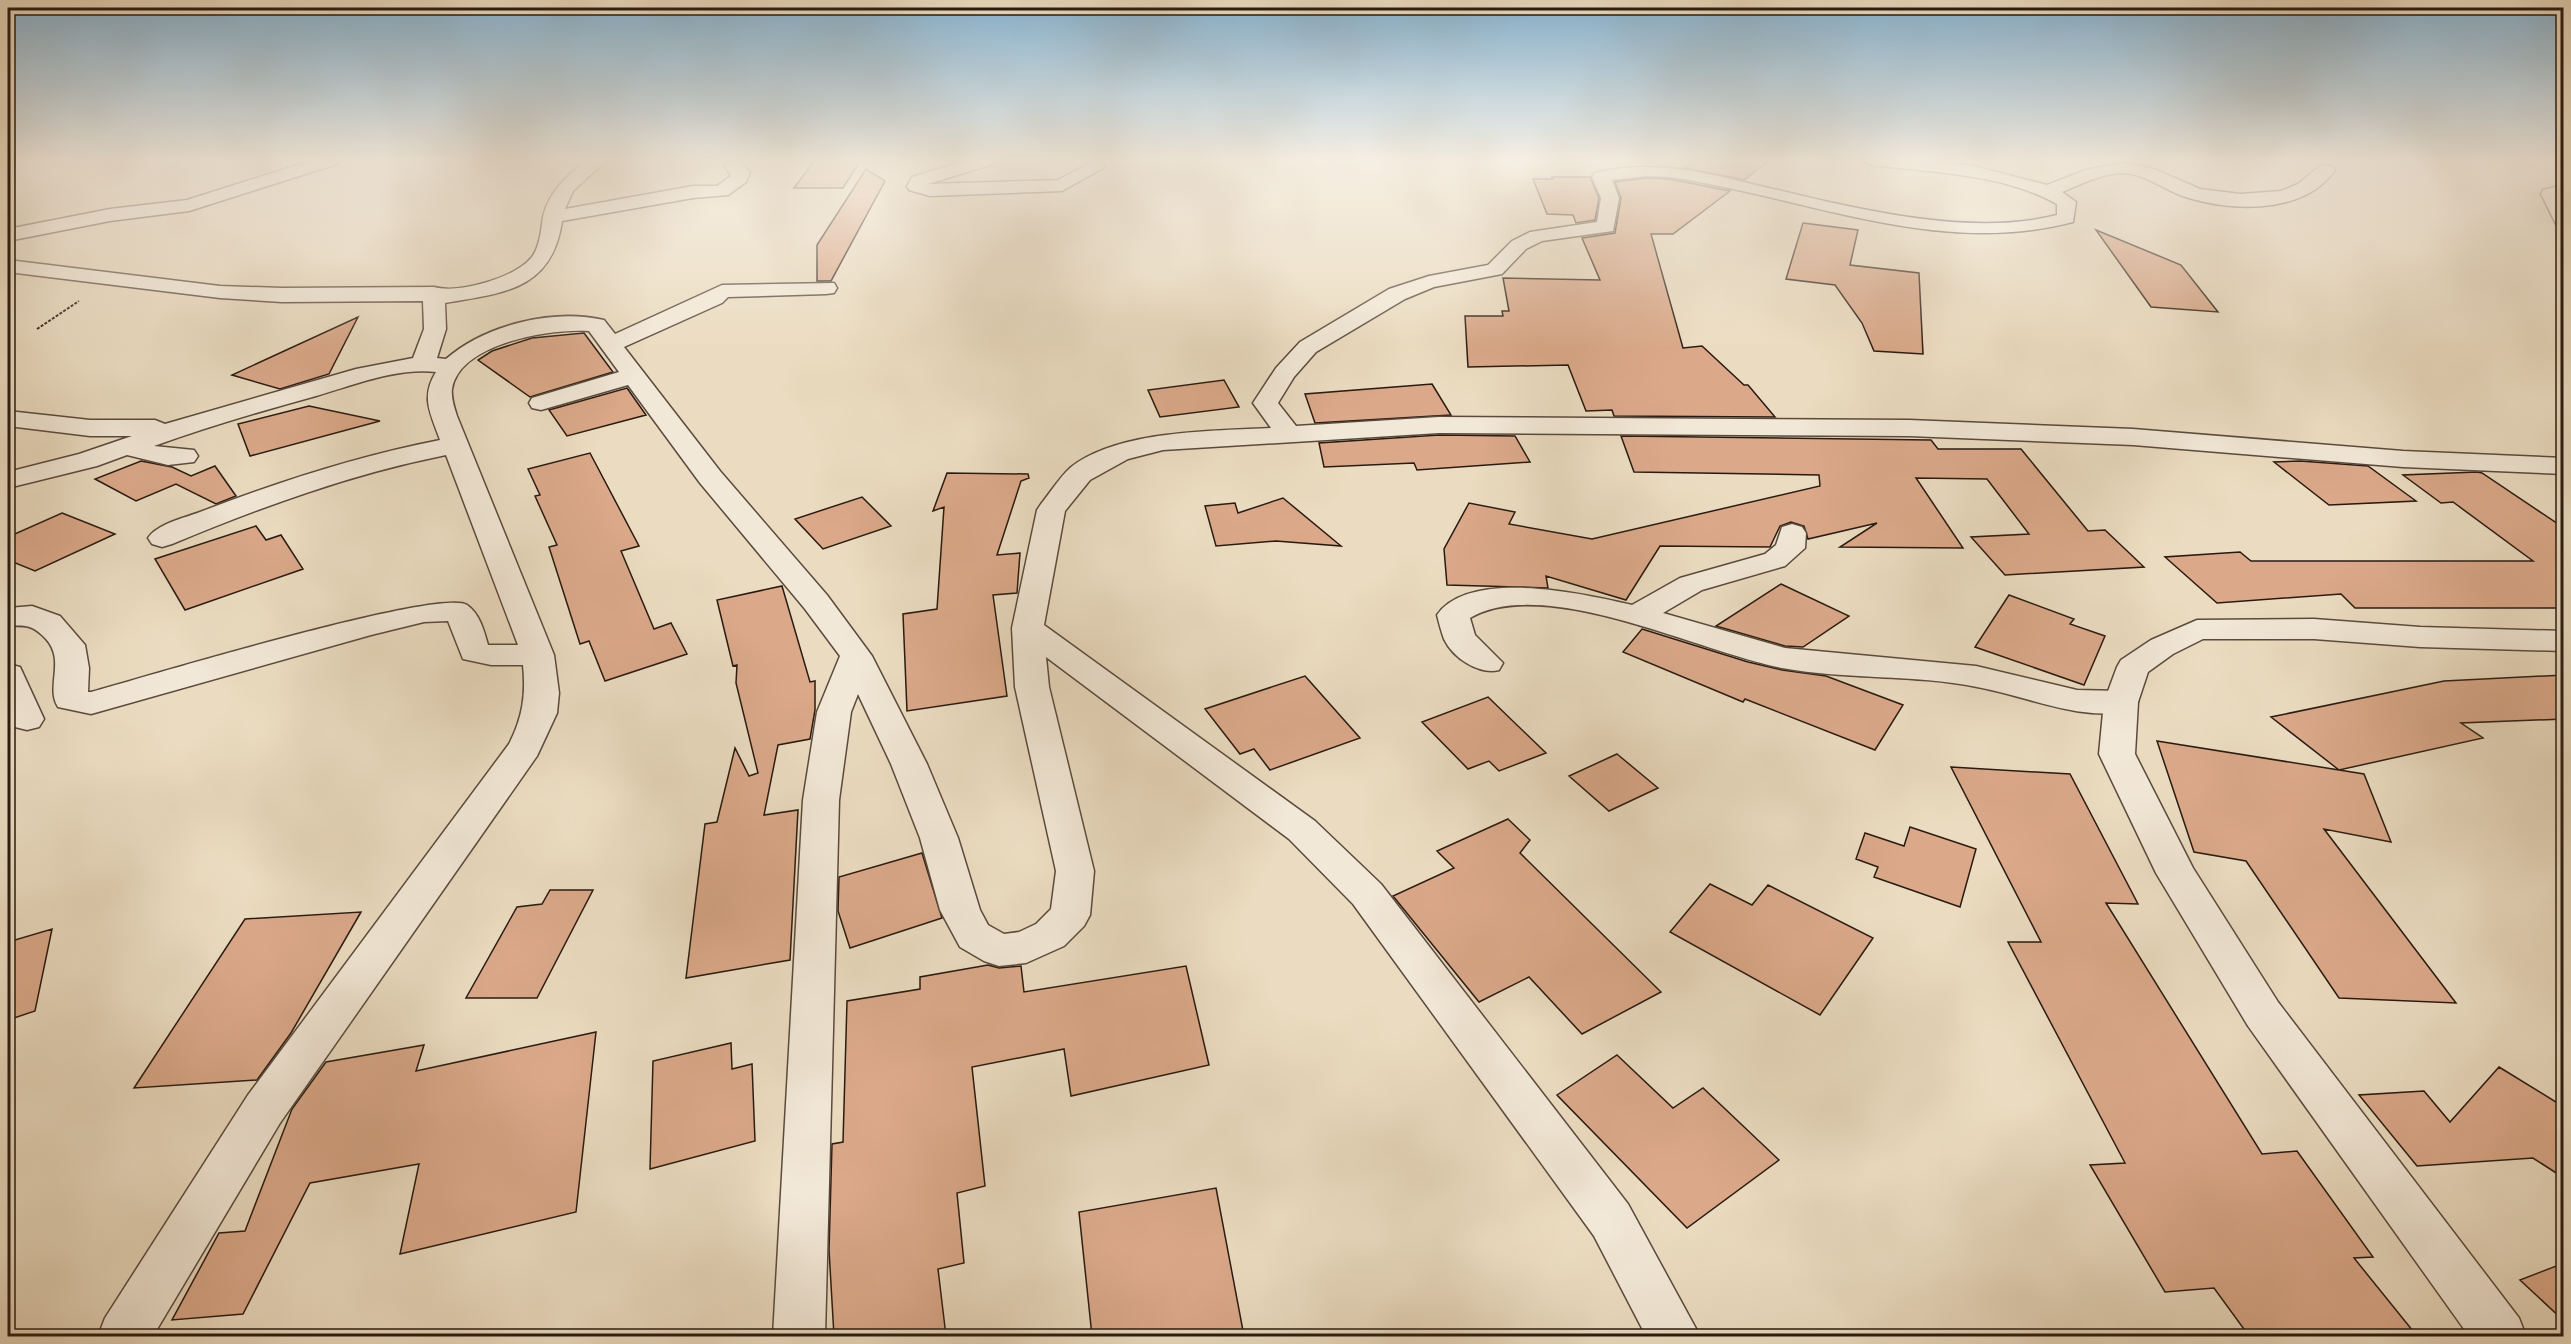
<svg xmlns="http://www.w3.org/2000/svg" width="2571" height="1344" viewBox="0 0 2571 1344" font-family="'Sorts Mill Goudy',serif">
  <rect width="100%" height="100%" fill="#ebdcc1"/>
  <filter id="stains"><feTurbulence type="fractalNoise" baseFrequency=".00333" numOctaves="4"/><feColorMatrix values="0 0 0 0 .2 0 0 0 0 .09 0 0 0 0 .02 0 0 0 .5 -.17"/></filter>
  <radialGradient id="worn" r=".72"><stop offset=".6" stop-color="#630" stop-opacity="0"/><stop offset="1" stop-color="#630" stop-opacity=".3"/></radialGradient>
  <path fill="#dba98a" stroke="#291a11" stroke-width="1.5" d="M815,160h46l-18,28h-49z
    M1696,160h74l-26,20 -60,-12z
    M866,169l19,12 -54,100h-14v-36z
    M1552,177h38l9,21 -4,22 -19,3 -3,-8 -26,-1 -14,-35h20z
    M1647,178l22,1 61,12 -57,43h-22l32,114 19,-2 42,39h4l27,32 -161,-1 -2,-6 -26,1 -18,-46 -100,2 -3,-51h38l-1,-5h7l-6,-33 97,2 -18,-42 33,-5 6,-35 -6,-16z
    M1803,223l55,7 -8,35 69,8 4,81 -49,-3 -12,-28 -27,-38 -49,-6z
    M2096,230l85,35 37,47 -67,-5z
    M358,317l-29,57 -49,15 -48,-14z
    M584,333l29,39 -83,25 -52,-37 14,-9 40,-13z
    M1224,380l15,27 -79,10 -12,-27z
    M1432,384l19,31 -136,8 -10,-29z
    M627,388l19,27 -79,21 -18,-26z
    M309,406l71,15 -130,35 -12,-32z
    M1439,435l76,1 15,26 -113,8 -3,-7 -90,4 -5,-24z
    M1621,436l310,4 7,9h83l67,82 17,-1 39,37 -139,8 -34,-38 58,-3 -42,-55 -71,-1 47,70 -123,-1 37,-24 -69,16 -4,-13 -13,-4 -11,4 -10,21 -110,-1 -34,54 -80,-24 2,12 -101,-3 -3,-36 25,-46 46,9 -6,12 83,15 228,-53 -1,-11 -185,-3z
    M590,453l49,93 -18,5 33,78 17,-6 16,31 -82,27 -16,-40 -9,3 -31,-97 8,-2 -22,-49 5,-1 -12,-26z
    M141,461l31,6 19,9 24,-10 21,30 -20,8 -40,-20 -40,17 -41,-22z
    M2300,461l68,5 48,35 -87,4 -55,-43z
    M2477,472l5,1 82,55v80h-209l-14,-14 -124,9 -52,-46 75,-5 11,9h282l-80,-59 -12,1 -38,-28z
    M947,473l81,1 1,4 -8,3 -24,74 23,-2 -3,40 -24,2 14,101 -100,15 -4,-97 34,-5 7,-102 -11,4z
    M862,497l29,29 -68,23 -28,-30z
    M1283,498l58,48 -65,-5 -60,5 -11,-40 30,-3 3,10z
    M62,513l53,21 -80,37 -27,-11v-23z
    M256,526l10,14 15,-5 22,34 -118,41 -30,-51z
    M1781,584l68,32 -46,31 -18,-1 -69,-20z
    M782,586l28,96 5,-1v29l-5,29 -32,6 -14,70 34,-5 -8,150 -104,18 19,-154 12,-2 18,-74 14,28 9,-3 -22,-90 1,-18 -4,1 -16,-66z
    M2009,595l65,24 -4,5 35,12 -21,49 -109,-38z
    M1642,629l106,33 34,8 44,6 77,29 -28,45 -130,-51 -2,3 -120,-50z
    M2564,675v44l-103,4 22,15 -144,32 -68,-53 173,-36z
    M1305,676l55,62 -90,32 -16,-21 -14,5 -35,-45z
    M1488,697l58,56 -47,18 -10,-10 -21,8 -46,-47z
    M2157,741l207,33 27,68 -67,-13 132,174 -117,-5 -93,-137 -52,-9z
    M1617,754l41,34 -49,23 -40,-35z
    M1951,767l119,7 68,130 -32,-1 156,251 35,-3 76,106 -19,1 63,78h-168l-35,-48 -49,4 -75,-127 35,-2 -117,-221h33z
    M1508,819l22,21 -10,13 141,139 -79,42 -53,-57 -50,25 -86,-106 61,-28 -17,-17z
    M1910,827l66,22 -16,58 -86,-30 4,-10 -22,-8 9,-26 39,13z
    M922,853l20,65 -92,30 -12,-37 1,-34z
    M1710,884l42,21 16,-20 105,53 -53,77 -150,-83z
    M550,890h43l-56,108h-71l51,-91 25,-3z
    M361,912l-70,121 -34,47 -123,8 111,-169z
    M52,929l-17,82 -27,9v-78z
    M988,965l11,3 22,-2 3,26 162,-26 23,99 -138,31 -7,-47 -92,18 13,119 -28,7 7,70 -26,6 8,67h-112l-5,-86 3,-106 11,-2 4,-141 73,-12v-12z
    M596,1032l-20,180 -176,42 19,-90 -109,19 -67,131 -71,6 47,-87 26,-2 47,-122 34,-47 98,-17 -8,26z
    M731,1043l1,26 20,-5 3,77 -105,28 3,-108z
    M1617,1055l56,53 30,-20 76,72 -92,68 -130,-133z
    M2499,1067l65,40v71l-31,-20 -116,8 -58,-71 65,-4 26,31z
    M1216,1188l28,148h-152l-13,-124z
    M2564,1263v58l-44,-41z"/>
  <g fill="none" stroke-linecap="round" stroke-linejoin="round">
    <defs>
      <path id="minor" d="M313,160h27l-3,4 -148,47 -79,10 -102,20v-12l102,-20 77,-9z
        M587,160h20l-34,31 -8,18 128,-23h24l14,-10 -6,-10 9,-5 6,1 10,10 -4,10 -18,13 -35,3 -131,23c-10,69 -58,72 -117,82l1,26 -9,29 9,1c39,-34 107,-51 158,-39l11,14 107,-49 112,-2 3,5 -3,5 -8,1 -98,3 -6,6 -98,44 96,124 107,124 45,61 55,108 31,74 22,72 8,15 16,9 15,-2 17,-8 15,-15 5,-38 -41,-184 -3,-59 25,-118 4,-6c9,-11 18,-26 29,-36 47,-38 143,-37 201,-40l-18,-25 23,-35 24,-26 89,-53 40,-13 59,-11 24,-24 18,-9 67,-10 4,-24 -9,-21 3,-4c63,-16 121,3 183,17 84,20 194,47 279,25v-11c-56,-31 -123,-31 -186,-39l-9,-5h57l54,6 74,19 42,-16 35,-6 30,6 46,20 40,5 41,-3 17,-7 22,-18h12l3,4c-32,46 -108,42 -155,25 -18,-7 -36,-21 -56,-22 -21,0 -43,11 -62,19l14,10 -3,20c-138,36 -270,-26 -404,-45l-22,-1 -35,4 7,18 -6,33 -71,10 -16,8 -24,25 -68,13 -29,12 -89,53 -22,25 -16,26 18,23 143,-9 470,3 224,9 270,22 161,7v16l-161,-7 -270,-22 -224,-9 -470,-3 -276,17 -35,9 -38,21 -25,31 -21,114 271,196 66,63 247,320 72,132h-54l-52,-100 -241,-332 -64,-65 -243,-182 3,30 45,184 -4,44 -6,11 -20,20 -38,17 -27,3 -15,-5 -24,-14 -20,-37 -20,-72 -29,-74 -33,-70 -7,18 -12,88 -14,536h-52l30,-536 14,-88 23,-56 -35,-47 -105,-126 -72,-98 -87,25 -9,-2 -3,-5 3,-5 87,-26 -30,-41c-37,-3 -130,12 -137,58 -1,9 2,18 5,27l97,239 5,38 -2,20 -20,43 -257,367 -127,213h-55l7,-18 143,-223 261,-351c14,-27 17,-50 14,-79h-32l-28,-6 -15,-38 -24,1 -53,13 -280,79 -33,-7c-13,-20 8,-46 -12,-68 -13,-14 -21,-14 -38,-13v-18l24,-2 28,10 25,29 4,23 -1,24h3c48,-13 350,-105 376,-87 13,9 17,26 21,40h30l-72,-190c-95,19 -185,52 -274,89l-10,3 -10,-3 -4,-6c9,-14 36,-20 52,-26 78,-30 158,-56 240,-72 -9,-26 -20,-42 -4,-68 -38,-5 -83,13 -120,24 -55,15 -109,31 -162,50l40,4 4,6 -4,6 -26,3 -41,-10 -30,11 -89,22v-16l71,-18 53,-18h-42l-82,-10v-15l82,9h65l10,4 191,-55 57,-11 11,-29 -1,-28 -141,1 -62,-4 -212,-26v-12l212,26 62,2 152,-1c25,7 81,-9 98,-30 8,-11 9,-27 11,-40 6,-26 24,-41 44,-57z
        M969,160h27l-3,4 -65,20 130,-4 32,-17h12l3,4 -43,24 -132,5 -21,-6 -2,-4 5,-9z
        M2564,185v11l-3,1 3,5 -1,24 -7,-2 -15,-30 2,-4z
        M1792,524l10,3 4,6 -1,15 -20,18 -83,24 -39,23 122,35 191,18 101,24 44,1 12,3 5,8 -5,8c-52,13 -105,-14 -156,-23 -64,-13 -131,-7 -195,-19 -80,-15 -238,-94 -312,-50l5,17 28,28 -4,7c-20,5 -46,-12 -55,-31 -3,-8 -5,-16 -7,-24 33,-47 148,-21 195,-10l48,-27 85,-24 11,-9 6,-18z
        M8,664l12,3 24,52 -5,8 -12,3 -12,-3 -7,-14z"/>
      <path id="tertiary" d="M2314,619l106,8 144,4v20l-144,-4 -106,-8h-111l-30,15 -25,18 -10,30 -3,52 58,114 85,134 241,316 7,18h-57l-221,-310 -92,-153 -57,-119 5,-52 13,-35 4,-7 30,-20 46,-20z"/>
    </defs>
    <use href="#minor" stroke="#5a4a3d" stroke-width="3"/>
    <use href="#tertiary" stroke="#5a4a3d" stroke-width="3"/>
    <path stroke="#291a11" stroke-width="2" stroke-dasharray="3 1.5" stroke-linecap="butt" d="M37,329l42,-28"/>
    <use href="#minor" fill="#f2e8d7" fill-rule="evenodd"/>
    <use href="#tertiary" fill="#f2e8d7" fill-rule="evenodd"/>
  </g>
  <linearGradient id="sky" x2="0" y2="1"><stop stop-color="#88b6d5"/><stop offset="0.46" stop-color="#f6efe3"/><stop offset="1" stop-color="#f6efe3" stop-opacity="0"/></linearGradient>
  <rect width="2571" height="348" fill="url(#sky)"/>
  <rect width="2571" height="1344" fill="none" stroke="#ebdcc1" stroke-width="30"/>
  <rect x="9" y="9" width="2553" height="1326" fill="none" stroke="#291a11" stroke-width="3"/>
  <rect x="15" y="15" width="2541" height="1314" fill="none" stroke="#291a11" stroke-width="1.5"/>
  <rect width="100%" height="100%" filter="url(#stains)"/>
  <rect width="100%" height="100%" fill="url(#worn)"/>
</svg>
